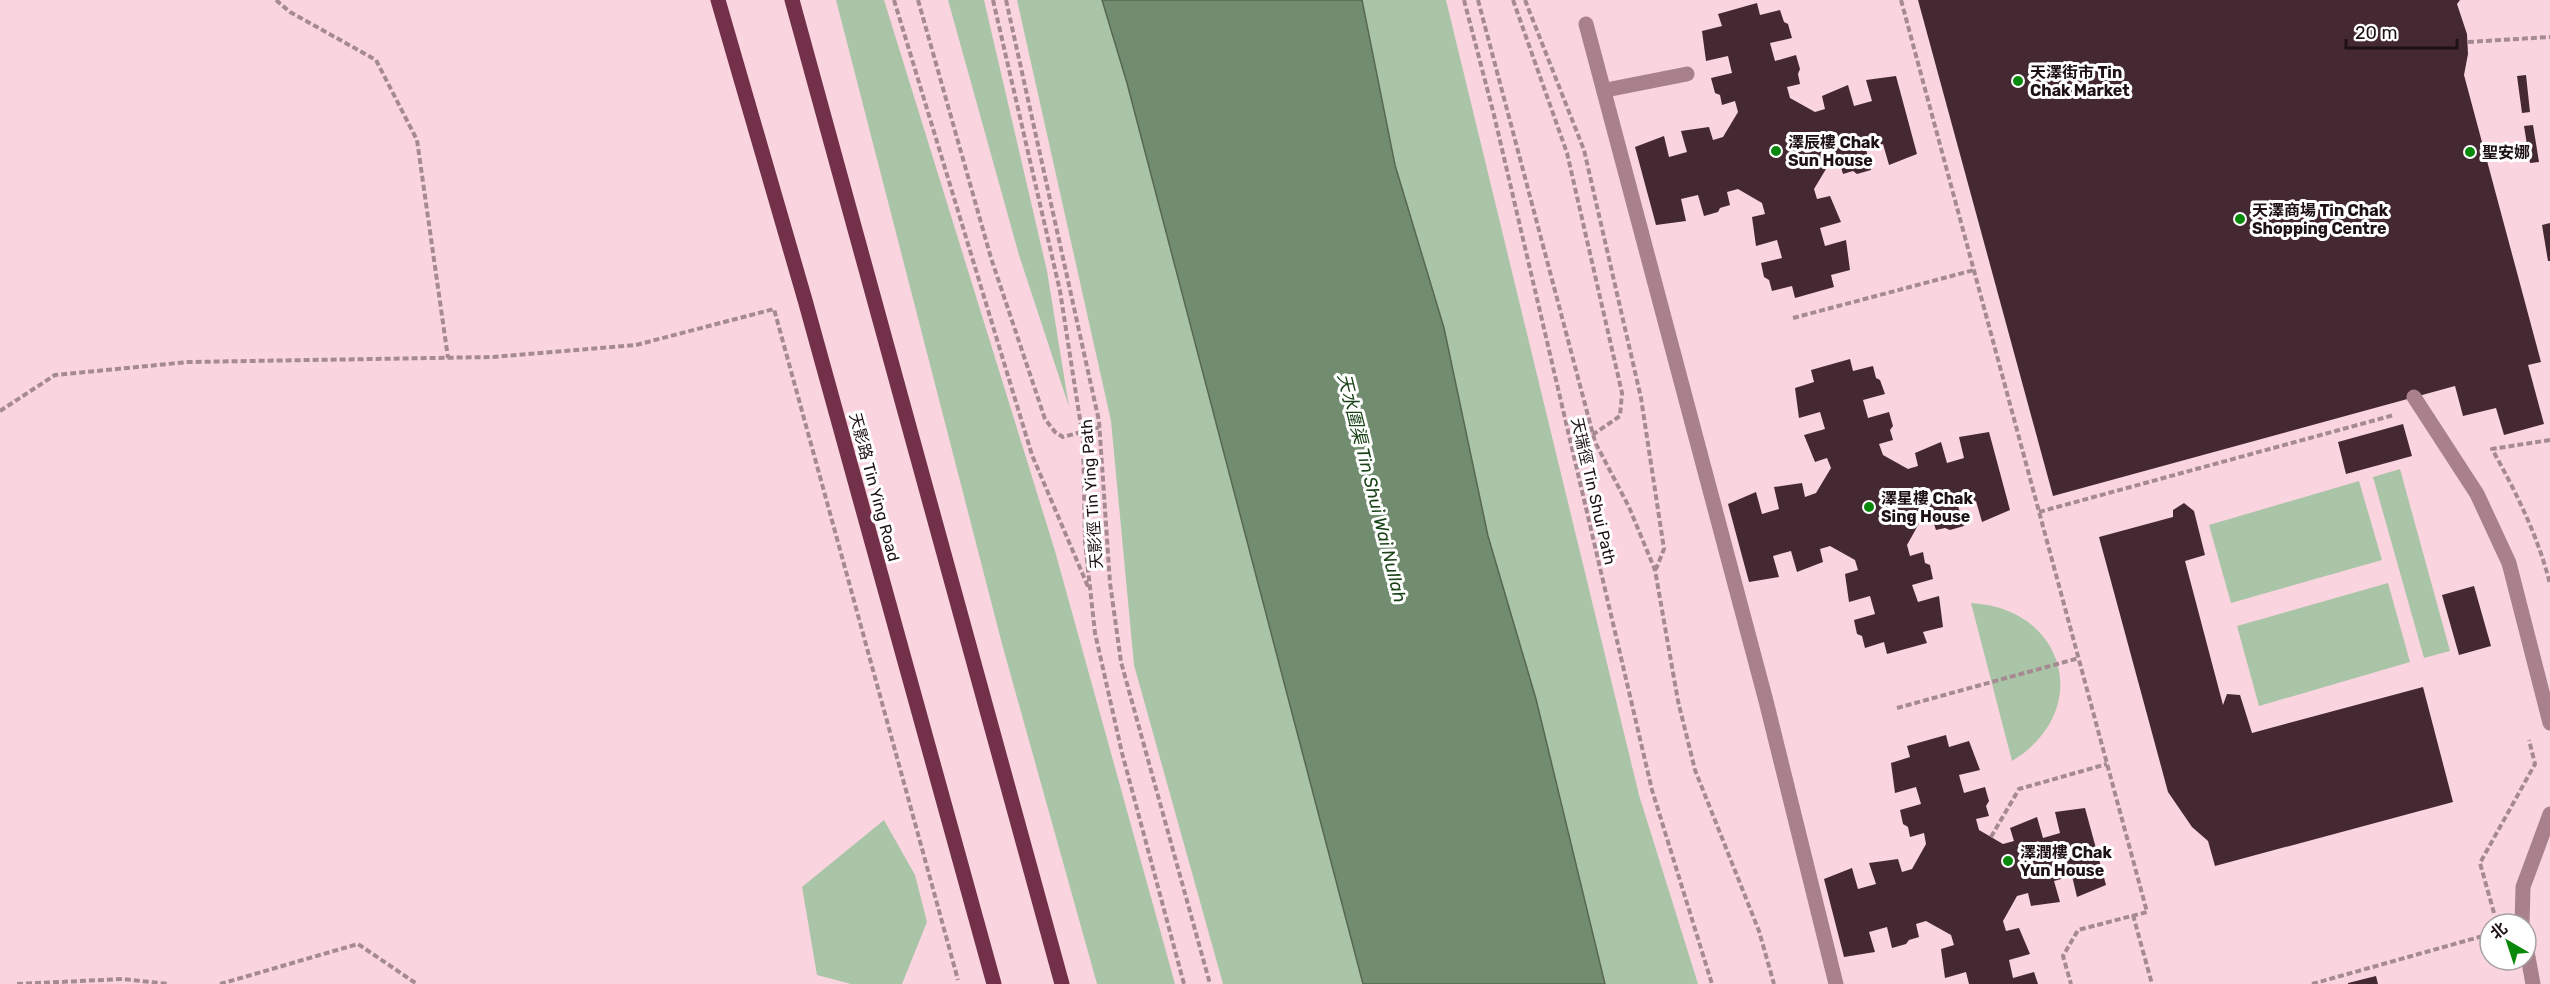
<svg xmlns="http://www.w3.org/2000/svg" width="2550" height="984" viewBox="0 0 2550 984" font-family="Rubik,'Noto Sans SC',sans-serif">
  <rect width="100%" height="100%" fill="#fad5e0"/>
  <path fill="#aac4a7" d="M836,0h48l171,551 120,433h-78l-95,-340z
    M948,0h36l63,271 22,136 -50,-152z
    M1017,0h85l25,83 236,901h-140l-89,-319 -23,-244z
    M1362,0h84l193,795 59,189h-93l-69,-285 -48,-163 -44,-208 -49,-163z
    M2400,469l50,182 -26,7 -51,-181z
    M2359,481l23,79 -151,43 -22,-78z
    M2388,583l22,79 -151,44 -22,-80z
    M1971,603c95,5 123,108 41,158z
    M884,820l31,55 12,47 -25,62h-51l-34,-9 -15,-88z"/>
  <path fill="#718c6e" stroke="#586753" stroke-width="1.5" d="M1102,0h260l33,165 49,163 44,208 48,163 69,285h-242l-236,-901z"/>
  <path fill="#452932" d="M1918,0h542l-3,4 10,30 1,20 -4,21 77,287 -13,3 16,59 -40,11 -8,-27 -33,8 -8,-30 -402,110z
    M1757,3l3,12 20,-5 4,12 4,2 4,14 -22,5 5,18 21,-6 4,14 -2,5 2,10 -13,3 3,11 25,14 10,-3 -3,-13 26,-11 6,21 18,-5 -6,-21 30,-4 21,78 -28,11 -6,-21 -17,5 5,21 -14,4 -4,-3 -10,3 -4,-13 -10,3 -15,25 3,10 13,-3 11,26 -21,6 5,18 21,-6 4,30 -19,5 3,12 -39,11 -3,-12 -20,5 -3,-11 -5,-3 -3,-14 21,-5 -5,-18 -21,6 -4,-29 13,-3 -3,-11 -24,-14 -11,3 3,13 -10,3 -2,4 -14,4 -6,-21 -17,4 5,22 -30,4 -21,-78 29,-11 5,21 18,-5 -6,-21 28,-4 4,13 10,-3 15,-25 -3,-11 -13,4 -2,-10 -5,-2 -4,-15 21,-5 -4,-17 -22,5 -4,-30 20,-5 -4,-12z
    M2526,75l4,37 -8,1 -5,-37z
    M2533,125l6,37 -9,1 -6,-37z
    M2550,223v38h-2l-6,-36z
    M1850,359l3,12 20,-5 3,12 4,2 5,14 -22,6 5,18 21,-6 4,14 -3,4 3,10 -14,4 4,11 25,14 10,-3 -3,-13 26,-11 6,21 17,-5 -5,-21 30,-5 21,78 -28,12 -6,-21 -18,5 6,20 -14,4 -5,-2 -9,2 -4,-12 -11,2 -14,25 3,11 13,-4 2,11 5,2 3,14 -21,6 6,17 21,-6 4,31 -20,5 4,11 -40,11 -3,-12 -19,6 -3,-12 -5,-2 -3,-14 21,-6 -5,-18 -21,6 -4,-28 13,-4 -3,-10 -25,-14 -10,3 3,13 -26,10 -6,-21 -18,5 6,21 -30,5 -21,-78 28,-12 6,22 17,-5 -5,-22 28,-4 3,14 11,-4 15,-25 -4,-10 -12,4 -11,-27 21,-6 -5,-17 -21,6 -4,-30 19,-6 -3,-12z
    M2403,424l9,32 -66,18 -8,-32z
    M2184,503l10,8 11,44 -20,6 38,144 4,-11 13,1 12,38 171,-46 30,115 -238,64 -7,-25 -16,-14 -24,-35 -69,-255 74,-20v-7z
    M2474,586l17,60 -32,9 -17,-60z
    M1946,735l3,12 20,-6 11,29 -21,5 5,18 21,-6 4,14 -3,5 3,10 -13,3 3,11 24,14 11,-3 -4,-13 27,-11 6,21 17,-5 -5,-21 30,-4 21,77 -29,12 -5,-21 -18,5 6,21 -29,4 -3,-13 -11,3 -14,25 3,10 13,-3 11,26 -21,6 4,18 21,-6 4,12h-69l-3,-12 -21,6 -4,-29 13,-4 -3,-10 -25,-14 -10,3 3,13 -10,3 -3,4 -14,4 -5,-21 -18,5 6,20 -31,5 -20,-78 28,-11 6,21 18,-5 -7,-21 29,-4 4,13 10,-3 14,-25 -2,-11 -14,4 -2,-10 -5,-3 -3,-14 21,-6 -5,-17 -21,6 -4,-30 19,-6 -3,-11z
    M2376,976l2,8h-30v-1z"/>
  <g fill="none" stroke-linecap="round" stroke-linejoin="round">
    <path stroke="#a68a92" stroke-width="4" stroke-dasharray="6 3" stroke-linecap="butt" d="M276,0l14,12 86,48 41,80 31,218
      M894,0l138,455 57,134
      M918,0l73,258 54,161 10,13 8,5 37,-10
      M993,0l67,291 23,148 2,103 10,91 27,120 62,231
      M1006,0l93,421 11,162 11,79 89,322
      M1464,0l30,115 158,675 60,194
      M1478,0l117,442 34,65 26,63 23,131 17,69 64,161 15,53
      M1513,0l54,153 55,240 -2,23 -48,33
      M1525,0l59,150 57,248 23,151 -8,20
      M1901,0l246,912 -69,18 -15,26 8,28
      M2468,42l82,-5
      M1793,318l181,-48
      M0,411l55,-36 133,-13 306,-5 142,-12 138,-36 184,671
      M2550,440l-58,9c24,43 46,87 58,135
      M2039,512l355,-97
      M1897,708l182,-50
      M1991,837l28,-48 88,-25
      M2494,913l-14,-50 55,-99 -6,-24
      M2133,915l19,69
      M17,984l106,-5 45,5
      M220,984l138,-40 59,40
      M2312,984l178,-50"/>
    <path stroke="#a9818d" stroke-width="15" d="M1586,24l180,677 70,283
      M1606,90l81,-16
      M2414,397l63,97 32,69 41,160
      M2522,924l1,-37 27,-73
      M2526,946l7,38"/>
    <path stroke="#733049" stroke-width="15" d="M718,0l87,300 189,684
      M792,0l270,984"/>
  </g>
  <g fill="#0a880c" stroke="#fff" stroke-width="2">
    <circle cx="2018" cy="81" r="6"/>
    <circle cx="1776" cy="151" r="6"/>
    <circle cx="2470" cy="152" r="6"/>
    <circle cx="2240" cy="219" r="6"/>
    <circle cx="1869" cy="507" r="6"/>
    <circle cx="2008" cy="861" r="6"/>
  </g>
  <g text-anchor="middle" stroke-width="6" stroke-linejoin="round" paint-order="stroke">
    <g font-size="16" font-weight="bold" fill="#1e1115" stroke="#fff" text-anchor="start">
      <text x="2030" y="78">天澤街市 Tin<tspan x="2030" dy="18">Chak Market</tspan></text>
      <text x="1788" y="148">澤辰樓 Chak<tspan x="1788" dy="18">Sun House</tspan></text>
      <text x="2482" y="158">聖安娜</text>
      <text x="2252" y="216">天澤商場 Tin Chak<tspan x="2252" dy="18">Shopping Centre</tspan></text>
      <text x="1881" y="504">澤星樓 Chak<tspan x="1881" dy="18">Sing House</tspan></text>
      <text x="2020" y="858">澤潤樓 Chak<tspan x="2020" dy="18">Yun House</tspan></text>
    </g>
    <g font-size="16" fill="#1e1115" stroke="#fff">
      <text transform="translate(875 487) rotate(75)" y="6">天影路 Tin Ying Road</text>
      <text transform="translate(1594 491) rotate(77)" y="6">天瑞徑 Tin Shui Path</text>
      <text transform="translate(1091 494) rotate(-94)" y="6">天影徑 Tin Ying Path</text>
    </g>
    <g font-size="18" font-style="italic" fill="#194217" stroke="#fff">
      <text transform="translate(1372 488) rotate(76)" y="6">天水圍渠 Tin Shui Wai Nullah</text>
    </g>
  </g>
  <g transform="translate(2508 942) rotate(321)"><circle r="28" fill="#ffffff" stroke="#a5a0a1" stroke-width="1.5"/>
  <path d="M0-4.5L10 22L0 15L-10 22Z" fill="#0a880c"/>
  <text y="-9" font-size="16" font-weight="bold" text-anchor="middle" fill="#1e1115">北</text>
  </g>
  <path d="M2346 39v9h111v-9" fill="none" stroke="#1e1115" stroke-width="3"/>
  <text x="2355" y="39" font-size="18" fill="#1e1115" stroke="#ffffff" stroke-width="4.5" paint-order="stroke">20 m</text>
</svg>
